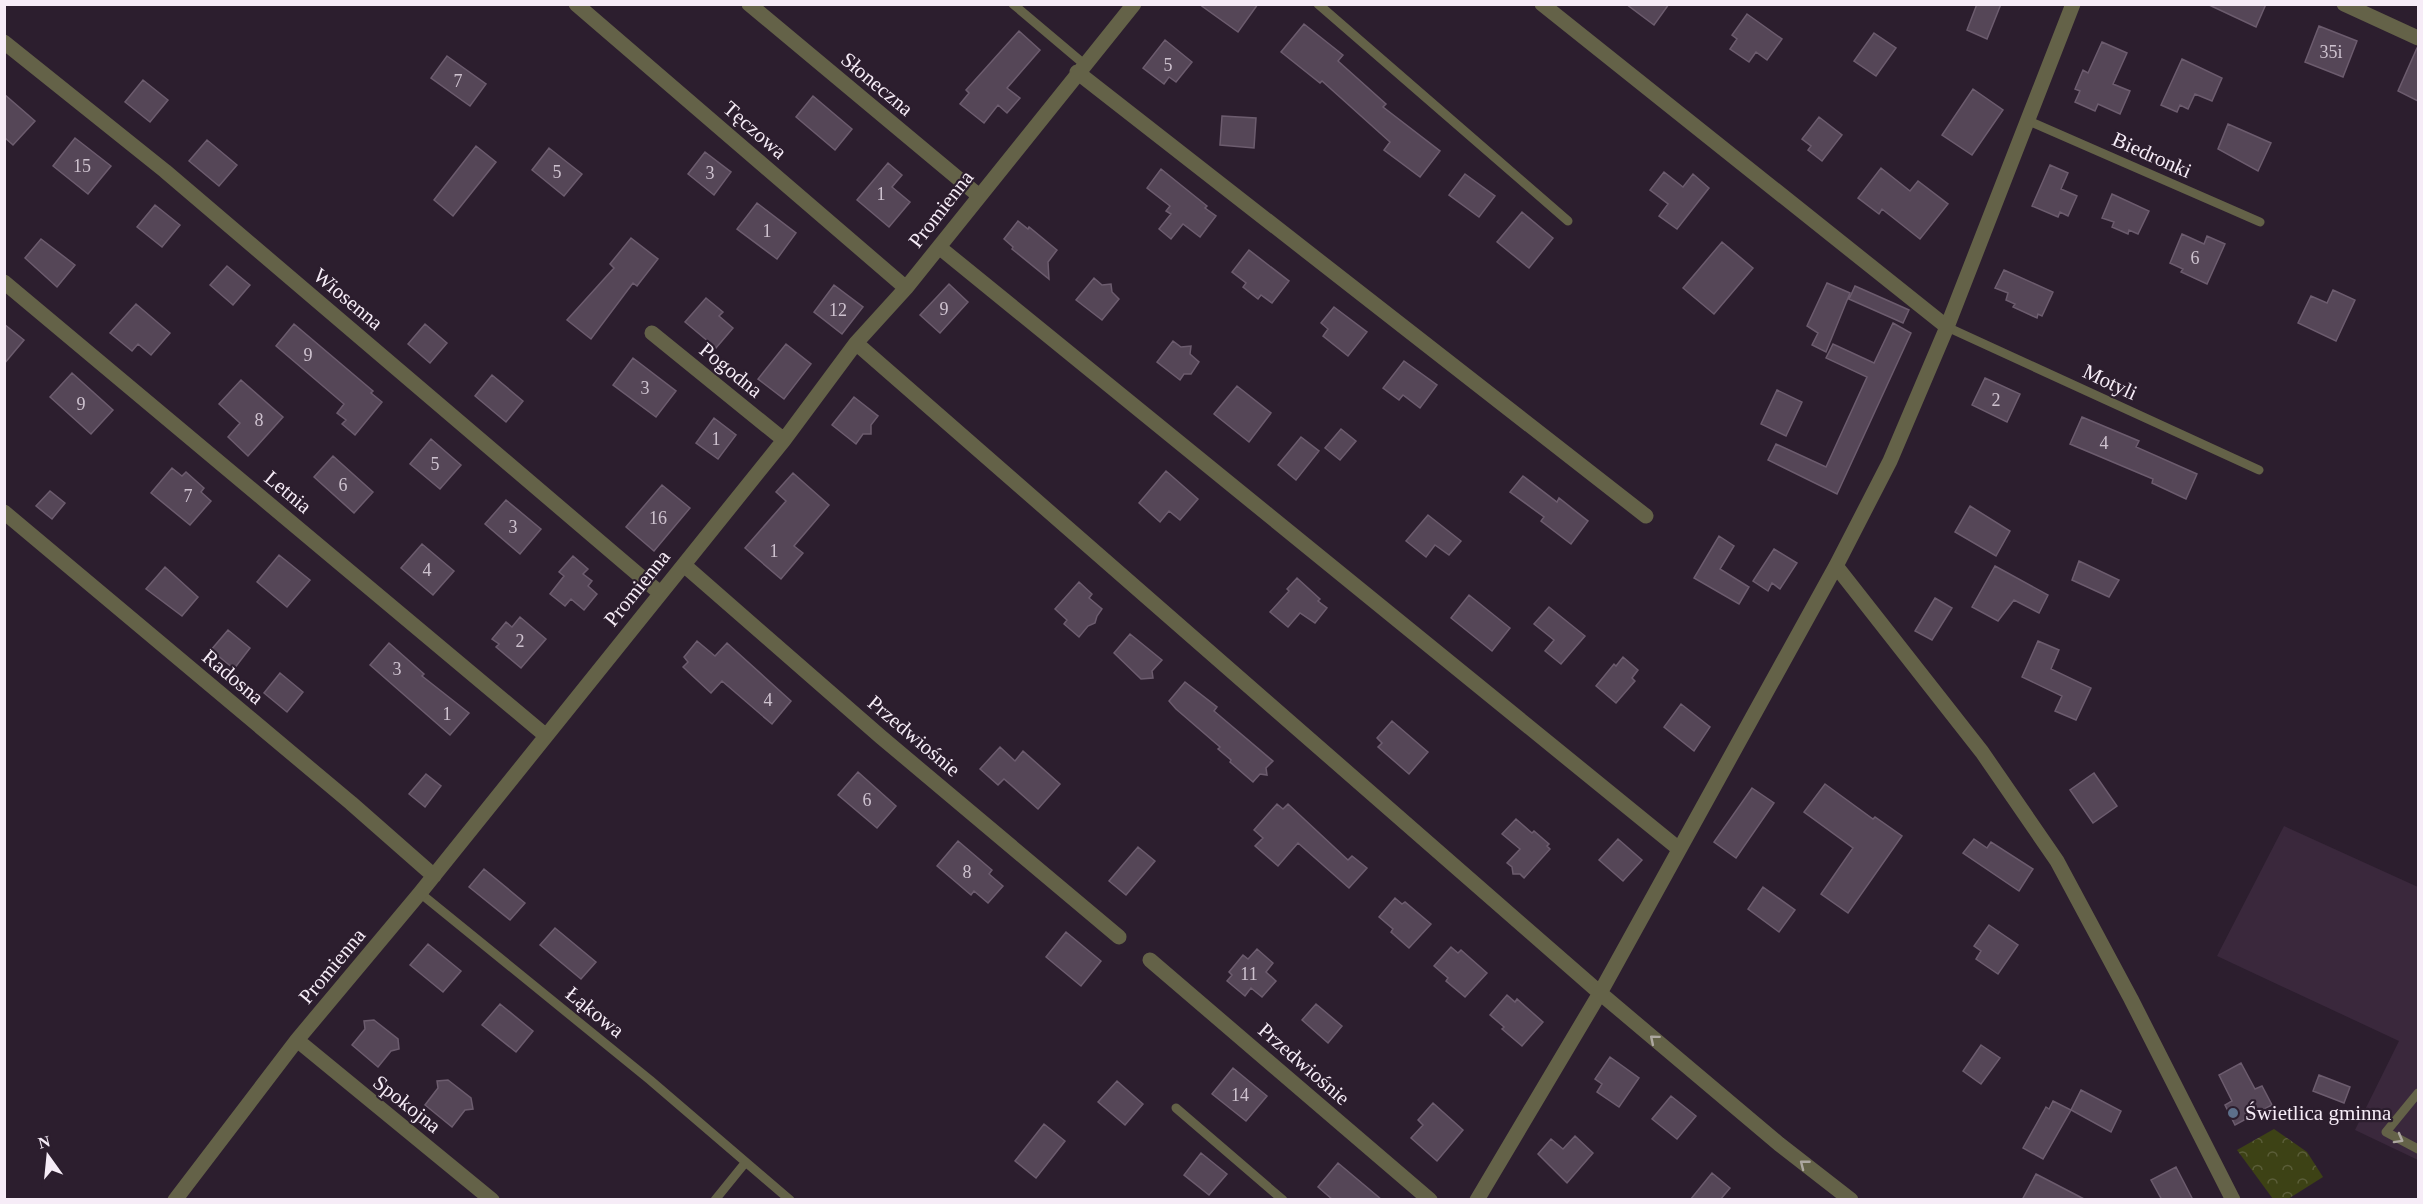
<svg xmlns="http://www.w3.org/2000/svg" width="2423" height="1204" viewBox="0 0 2423 1204" font-family="Georgia,serif">
  <defs>
    <pattern id="park-crowns" width="20" height="18" patternUnits="userSpaceOnUse" patternTransform="scale(1.5)"><rect width="20" height="18" fill="#3d4215"/><path d="M2 6a3 3 0 1 1 6 0M12 15a3 3 0 1 1 6 0" fill="none" stroke="#5a5d38"/></pattern>
  </defs>
  <rect width="100%" height="100%" fill="#2c1e2e"/>
  <path fill="#3a283c" d="M2284,826l134,61v273l-63,-30 44,-89 -182,-85z"/>
  <path fill="url(#park-crowns)" d="M2274,1129l33,23 16,25 -35,22h-15l-36,-49z"/>
  <path fill="#554657" stroke="#6c5c6e" stroke-width="1.5" d="M1199,4h59l-20,28z
    M1626,4h43l-15,21z
    M1977,4h24l-14,35 -20,-9z
    M2207,4h59l-10,23z
    M1747,14l35,25 -15,21 -11,-8 -7,10 -19,-13 7,-10 -5,-4z
    M1304,24l39,31 -5,6 48,43 -3,3 57,44 -20,26 -36,-27 6,-8 -68,-61 -2,2 -39,-31z
    M2319,26l38,15 -14,36 -38,-15z
    M1019,31l21,19 -33,38 13,10 -13,15 -9,-8 -14,18 -24,-19 9,-11 -3,-3z
    M1874,33l22,15 -20,28 -22,-15z
    M1165,40l27,22 -16,20 -7,-5 -5,7 -21,-16z
    M2102,42l25,11 -14,31 17,7 -10,23 -22,-10 -3,7 -20,-9 5,-11 -5,-2 8,-19 5,3z
    M2417,48h1v53l-20,-10z
    M447,56l39,28 -16,22 -39,-28z
    M2182,59l40,19 -10,23 -17,-7 -7,15 -8,-4 -3,7 -16,-7z
    M143,80l25,20 -18,22 -25,-20z
    M1973,89l30,21 -31,45 -30,-20z
    M4,94l31,27 -22,24 -9,-8z
    M813,96l39,33 -17,21 -39,-33z
    M1222,116l34,2 -2,30 -34,-3z
    M1819,117l23,18 -20,26 -14,-11 3,-4 -9,-7z
    M2228,124l43,19 -13,28 -40,-22z
    M75,138l36,28 -23,28 -35,-28z
    M207,140l30,25 -18,21 -30,-25z
    M476,146l20,16 -43,54 -19,-16z
    M549,148l33,26 -18,22 -32,-26z
    M705,152l26,20 -17,23 -26,-21z
    M888,163l14,12 -10,12 18,15 -21,25 -32,-27z
    M2050,165l18,8 -7,16 16,7 -9,20 -8,-4 -2,5 -26,-11z
    M1881,168l29,23 8,-10 30,23 -28,35 -38,-30 -3,5 -21,-16z
    M1161,169l46,37 -2,2 11,8 -16,21 -17,-13 -12,15 -12,-10 12,-15 -5,-3 4,-5 -23,-18z
    M1664,172l19,15 10,-13 16,14 -32,41 -18,-13 9,-12 -18,-14z
    M1465,174l30,22 -16,21 -30,-22z
    M2112,194l37,17 -11,23 -9,-4 -1,4 -16,-7 2,-5 -12,-4z
    M757,203l39,30 -19,26 -40,-30z
    M155,205l25,20 -18,22 -25,-20z
    M1522,212l31,26 -24,30 -32,-26z
    M1018,221l10,8 1,-2 28,23 -9,12 1,17 -37,-30 1,-2 -9,-8z
    M2182,234l22,10 3,-8 18,8 -18,40 -26,-12 2,-3 -13,-6z
    M631,238l27,21 -21,27 -4,-3 -42,56 -24,-19 47,-52 -4,-4z
    M41,239l34,26 -18,22 -32,-29z
    M1722,242l31,26 -39,46 -31,-26z
    M1249,250l40,31 -17,22 -11,-8 -3,4 -15,-12 3,-4 -14,-11z
    M227,266l23,19 -17,20 -23,-20z
    M2004,270l49,22 -11,24 -4,-2 -1,4 -24,-11 2,-3 -9,-4 2,-7 -13,-5z
    M1094,278l8,7 9,-1 1,8 7,7 -17,21 -26,-20z
    M1827,283l23,10 -24,59 -14,-7 6,-12 -11,-7z
    M949,284l19,18 -28,31 -20,-18z
    M834,285l29,22 -21,27 -28,-22z
    M1855,286l54,24 -6,13 -54,-24z
    M2333,290l22,10 -19,41 -38,-18 13,-27 16,7z
    M706,298l17,14 -4,4 14,12 -17,20 -31,-26z
    M136,304l34,29 -19,22 -13,-11 -6,7 -22,-18z
    M1334,307l33,25 -19,24 -25,-20 5,-7 -7,-6z
    M1893,323l18,10 -74,161 -69,-34 8,-16 50,23 41,-90 -41,-19 7,-14 41,19z
    M4,324l20,16 -20,24z
    M294,324l79,67 -2,2 11,9 -27,33 -13,-11 4,-4 -9,-7 7,-9 -68,-58z
    M425,324l22,19 -17,20 -22,-19z
    M1173,341l8,6 10,-1 -1,8 9,8 -8,12h-7l-4,6 -23,-18z
    M786,344l25,20 -27,35 -26,-20z
    M633,358l43,33 -20,26 -43,-32z
    M1404,361l33,24 -17,23 -17,-13 -4,5 -16,-12z
    M72,373l41,37 -22,24 -41,-37z
    M492,375l31,26 -17,21 -31,-26z
    M1985,378l35,16 -13,28 -35,-17z
    M241,380l42,37 -35,39 -20,-19 12,-14 -21,-19z
    M1237,386l34,27 -22,29 -35,-28z
    M1777,390l25,12 -16,34 -25,-12z
    M854,397l24,19 -7,9v9h-8l-7,10 -24,-19z
    M2082,417l57,24 -3,6 61,27 -11,25 -34,-16 1,-4 -83,-35z
    M714,418l22,17 -18,24 -22,-16z
    M1341,429l15,12 -16,19 -15,-12z
    M1301,437l18,14 -23,29 -18,-15z
    M431,439l30,26 -21,24 -30,-25z
    M333,456l40,36 -19,21 -40,-36z
    M172,468l10,8 4,-4 18,16 -3,4 10,9 -21,24 -39,-32z
    M1166,471l32,28 -18,21 -11,-9 -9,11 -21,-19z
    M793,473l36,32 -35,41 9,7 -22,26 -36,-31 41,-47 -10,-9z
    M1523,476l34,26 2,-4 29,23 -17,23 -30,-23 3,-4 -34,-25z
    M662,485l28,23 -36,43 -28,-24z
    M50,491l15,12 -13,16 -16,-13z
    M506,500l35,29 -21,25 -35,-30z
    M1970,506l40,25 -14,25 -41,-24z
    M1428,515l33,26 -12,14 -14,-10 -9,12 -20,-16z
    M1719,536l15,10 -14,23 29,18 -10,17 -45,-26z
    M422,544l32,27 -21,24 -32,-27z
    M1774,549l23,14 -17,26 -8,-6 -4,8 -15,-10z
    M279,555l31,25 -23,27 -30,-25z
    M573,556l15,13 -5,5 9,7 -4,5 9,8 -13,16 -13,-11 -6,7 -15,-12 14,-18 -5,-4z
    M2079,561l40,19 -10,17 -37,-17z
    M1995,566l53,29 -9,18 -25,-13 -16,21 -26,-14z
    M165,567l33,30 -16,19 -36,-27z
    M1297,578l23,21 -2,2 9,7 -12,15 -15,-10 -12,14 -18,-15 19,-21 -2,-2z
    M1079,582l13,12 -3,4 13,11 -5,7 -2,7 -7,3 -9,11 -15,-13 3,-4 -12,-11z
    M1469,595l41,33 -18,23 -41,-33z
    M1935,598l17,10 -20,32 -17,-9z
    M1549,607l36,29 -24,28 -16,-13 9,-11 -20,-16z
    M520,617l26,22 -25,29 -25,-21 3,-3 -7,-5 14,-17 6,5z
    M228,630l22,18 -16,21 -23,-19z
    M1130,634l32,26 -10,11 1,7 -12,1 -27,-26z
    M697,641l18,15 12,-13 64,58 -19,23 -50,-43 -11,12 -28,-26 5,-5 -4,-5z
    M2038,641l21,9 -8,19 40,19 -15,32 -21,-9 7,-15 -40,-19z
    M389,643l35,31 -2,2 47,37 -19,22 -80,-70z
    M1623,657l15,13 -6,8 3,3 -19,22 -20,-17 18,-22 2,2z
    M280,673l23,19 -16,20 -23,-19z
    M1185,682l32,25 -3,4 59,50 -7,7 1,7 -7,-1 -7,8 -23,-20 1,-2 -13,-11 2,-2 -44,-38 -7,-8z
    M1681,704l29,23 -16,24 -30,-24z
    M1392,721l36,31 -19,22 -31,-27 4,-4 -5,-5z
    M1000,747l15,14 8,-10 37,33 -22,25 -34,-30 -6,6 -18,-16z
    M858,772l38,34 -19,22 -39,-33z
    M2094,773l23,33 -24,17 -23,-33z
    M426,774l15,12 -16,21 -16,-13z
    M1825,784l48,35 2,-2 27,19 -54,77 -27,-19 32,-46 -49,-36z
    M1752,788l22,15 -38,55 -22,-16z
    M1277,804l6,5 5,-5 60,56 4,-4 15,12 -18,20 -51,-45 -20,23 -23,-20 8,-8 -9,-8z
    M1516,819l16,14 2,-2 15,13 -2,2 3,3 -26,29 -4,-4h-7l-1,-7 -5,-4 13,-14 -18,-15z
    M1618,839l24,21 -19,21 -24,-21z
    M1974,839l13,9 4,-6 42,27 -14,22 -56,-38z
    M958,841l34,29 -3,4 14,12 -15,17 -14,-12 -3,4 -34,-29z
    M1138,847l17,14 -29,34 -17,-14z
    M484,869l41,34 -15,17 -41,-33z
    M1763,887l32,23 -16,22 -31,-23z
    M1395,898l7,6 3,-2 26,22 -22,24 -18,-16 2,-3 -14,-12z
    M1989,925l29,20 -20,29 -22,-15 5,-8 -7,-5z
    M555,928l41,34 -15,17 -41,-34z
    M1066,932l35,29 -20,25 -35,-29z
    M428,944l33,27 -18,21 -33,-27z
    M1451,947l7,6 3,-3 26,23 -22,24 -19,-16 2,-3 -14,-12z
    M1257,949l16,14 -7,9 10,9 -14,16 -11,-9 -6,8 -18,-15 5,-6 -3,-3 14,-17 5,4z
    M1507,995l8,7 2,-3 26,23 -21,24 -20,-17 2,-2 -14,-12z
    M500,1004l33,27 -17,21 -34,-27z
    M1316,1004l26,22 -14,17 -26,-23z
    M374,1020l24,19 1,10 -8,2 -13,16 -26,-22 13,-16 -1,-8z
    M1981,1045l19,13 -19,26 -18,-13z
    M1610,1057l29,21 -20,29 -22,-15 5,-8 -7,-5z
    M2241,1063l14,26 7,-3 10,19 -37,20 -10,-20 7,-4 -13,-26z
    M1233,1068l34,28 -21,25 -34,-27z
    M2319,1075l31,12 -6,16 -31,-12z
    M448,1080l23,18 2,11 -8,1 -13,17 -27,-22 13,-17 -1,-7z
    M1117,1081l26,23 -18,21 -27,-23z
    M2081,1090l40,21 -10,21 -40,-22z
    M1671,1096l25,20 -19,23 -25,-20z
    M2053,1101l18,9 -28,49 -20,-11 23,-41 3,2z
    M1433,1103l30,27 -26,31 -26,-23 12,-13 -5,-5z
    M1044,1124l21,17 -29,37 -21,-17z
    M1575,1136l18,17 -26,30 -29,-29 13,-15 12,10z
    M1201,1153l26,21 -18,21 -25,-20z
    M1338,1163l44,37h-49l-15,-13z
    M2176,1167l17,33h-31l-11,-20z
    M1712,1173l18,15 -10,12h-30z
    M2036,1174l50,26h-64z"/>
  <g fill="none" stroke-linecap="round" stroke-linejoin="round">
    <path stroke="#646248" stroke-width="9" d="M1013,4l71,60
      M1318,4l250,217
      M2029,121l231,101
      M1947,327l312,143
      M420,893l230,187 140,120
      M2418,1093l-32,39 32,17
      M1176,1108l107,92
      M715,1200l30,-37"/>
    <path stroke="#646248" stroke-width="15" d="M576,4l330,284
      M749,4l229,191
      M1542,4l405,323
      M2344,4l74,34
      M4,42l161,129 495,422
      M1077,72l569,444
      M939,247l740,602
      M4,282l541,453
      M652,333l132,107
      M856,343l744,650 179,151 72,56
      M4,512l347,291 83,73
      M684,565l197,172 238,200
      M1836,566l146,186 75,109 74,138 102,201
      M1150,960l280,240
      M297,1040l195,160
      M175,1200l122,-160 123,-147 364,-453 72,-97 50,-55 228,-284
      M1477,1200l123,-207 236,-427 54,-105 57,-134 126,-323"/>
  </g>
  <defs><path id="oneway-chevron" d="M-2-3.5L2.5 0L-2 3.5" fill="none" stroke-width="1.6" stroke-linecap="round" stroke-linejoin="round" transform="scale(1.5)"/></defs>
  <g stroke="#ada7a0">
    <use href="#oneway-chevron" transform="translate(1654 1039) rotate(-140)"/>
    <use href="#oneway-chevron" transform="translate(2399 1139) rotate(29)"/>
    <use href="#oneway-chevron" transform="translate(1804 1164) rotate(-142)"/>
  </g>
  <circle fill="#5c6f8a" stroke="#2c1e2e" stroke-width="2" cx="2233" cy="1113" r="6"/>
  <g text-anchor="middle" stroke-width="4.5" stroke-linejoin="round" paint-order="stroke">
    <g font-size="18" fill="#cec2cf">
      <text x="2331" y="58">35i</text>
      <text x="1168" y="71">5</text>
      <text x="458" y="87">7</text>
      <text x="82" y="172">15</text>
      <text x="557" y="178">5</text>
      <text x="710" y="179">3</text>
      <text x="881" y="200">1</text>
      <text x="767" y="237">1</text>
      <text x="2195" y="264">6</text>
      <text x="944" y="315">9</text>
      <text x="838" y="316">12</text>
      <text x="308" y="361">9</text>
      <text x="645" y="394">3</text>
      <text x="1996" y="406">2</text>
      <text x="81" y="410">9</text>
      <text x="259" y="426">8</text>
      <text x="716" y="445">1</text>
      <text x="2104" y="449">4</text>
      <text x="435" y="470">5</text>
      <text x="343" y="491">6</text>
      <text x="188" y="502">7</text>
      <text x="658" y="524">16</text>
      <text x="513" y="533">3</text>
      <text x="774" y="557">1</text>
      <text x="427" y="576">4</text>
      <text x="520" y="647">2</text>
      <text x="397" y="675">3</text>
      <text x="768" y="706">4</text>
      <text x="447" y="720">1</text>
      <text x="867" y="806">6</text>
      <text x="967" y="878">8</text>
      <text x="1249" y="980">11</text>
      <text x="1240" y="1101">14</text>
    </g>
    <g font-size="21" fill="#f6ecf7" stroke="#2c1e2e">
      <text transform="translate(877 84) rotate(40)" y="7">Słoneczna</text>
      <text transform="translate(755 130) rotate(41)" y="7">Tęczowa</text>
      <text transform="translate(2152 155) rotate(24)" y="7">Biedronki</text>
      <text transform="translate(941 209) rotate(-52)" y="7">Promienna</text>
      <text transform="translate(348 299) rotate(40)" y="7">Wiosenna</text>
      <text transform="translate(731 370) rotate(39)" y="7">Pogodna</text>
      <text transform="translate(2110 382) rotate(25)" y="7">Motyli</text>
      <text transform="translate(288 492) rotate(40)" y="7">Letnia</text>
      <text transform="translate(637 588) rotate(-51)" y="7">Promienna</text>
      <text transform="translate(233 677) rotate(40)" y="7">Radosna</text>
      <text transform="translate(914 736) rotate(40)" y="7">Przedwiośnie</text>
      <text transform="translate(332 966) rotate(-50)" y="7">Promienna</text>
      <text transform="translate(595 1012) rotate(39)" y="7">Łąkowa</text>
      <text transform="translate(1304 1064) rotate(41)" y="7">Przedwiośnie</text>
      <text transform="translate(407 1104) rotate(38)" y="7">Spokojna</text>
    </g>
    <g font-size="21" fill="#f6ecf7" stroke="#2c1e2e" text-anchor="start">
      <text x="2245" y="1120">Świetlica gminna</text>
    </g>
  </g>
  <rect width="2423" height="1204" fill="none" stroke="#f6ecf7" stroke-width="12"/>
  <g transform="translate(48 1156) rotate(345)" stroke="#2c1e2e" stroke-width="4.5" paint-order="stroke">
  <path d="M0-4.5L10 22L0 15L-10 22Z" fill="#f6ecf7"/>
  <text y="-9" font-size="16" font-weight="bold" text-anchor="middle" fill="#f6ecf7">N</text>
  </g>
</svg>
